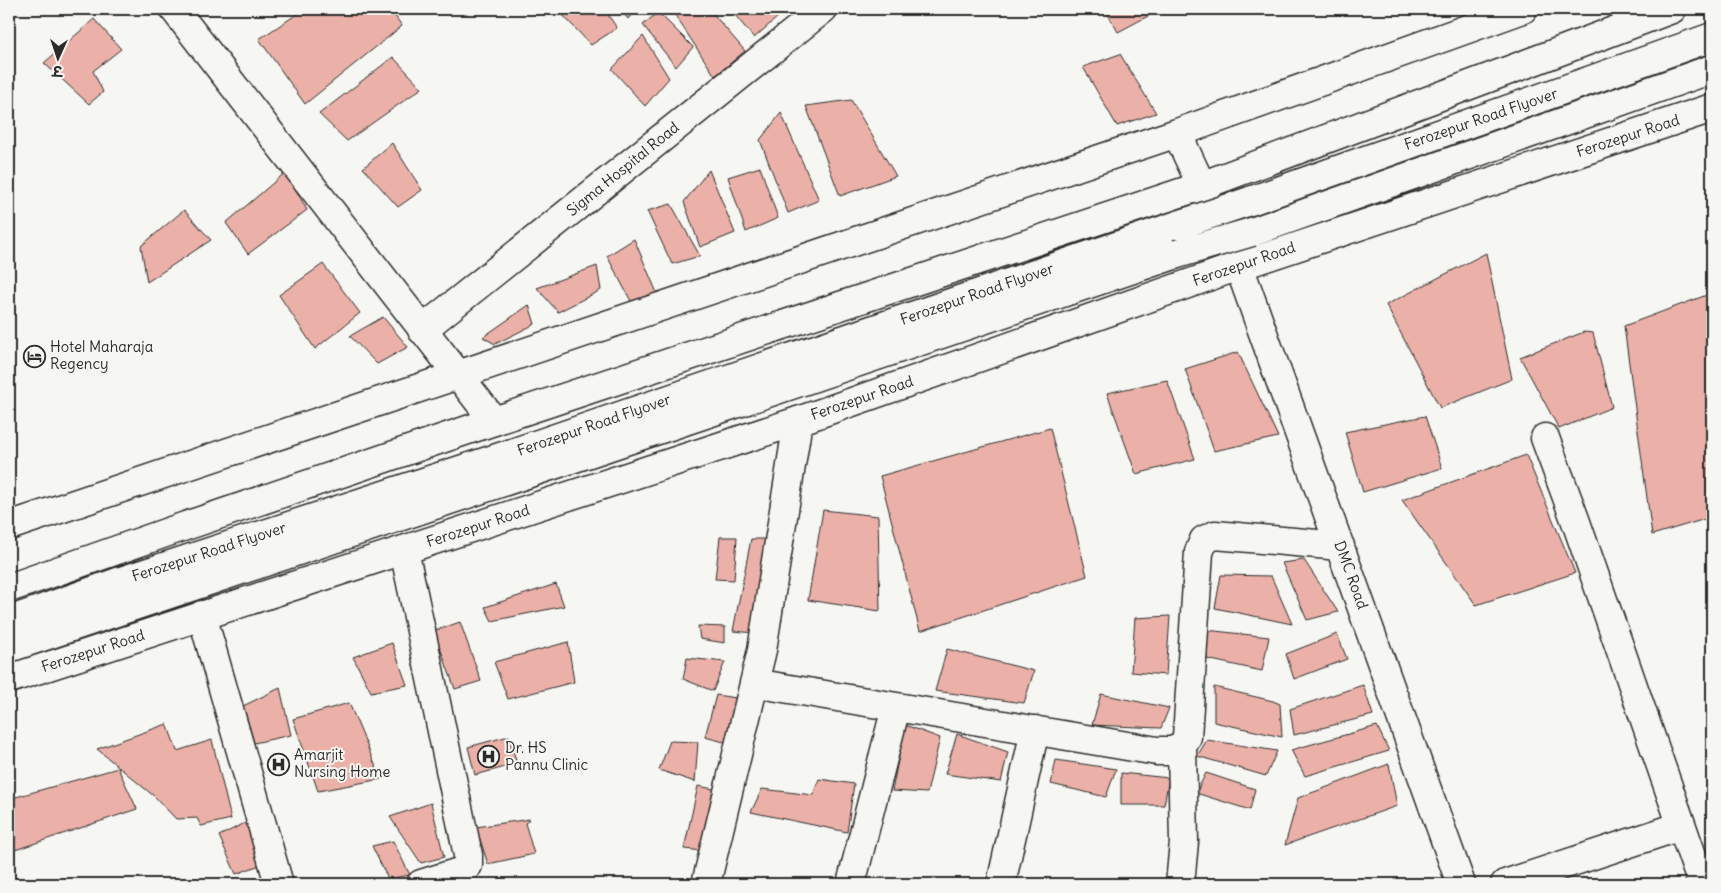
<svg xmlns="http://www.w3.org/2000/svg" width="1721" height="893" viewBox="0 0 1721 893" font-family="Delius,'Playpen Sans Deva',sans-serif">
  <rect width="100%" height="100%" fill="#f6f6f2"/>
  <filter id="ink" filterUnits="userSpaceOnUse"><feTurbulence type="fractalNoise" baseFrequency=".02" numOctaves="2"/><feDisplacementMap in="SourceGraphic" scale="10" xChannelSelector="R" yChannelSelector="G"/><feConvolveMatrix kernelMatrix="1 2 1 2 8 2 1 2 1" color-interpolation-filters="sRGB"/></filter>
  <g filter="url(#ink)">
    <path fill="#ebb1a8" stroke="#2b2b2b" d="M305,9h85l12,17 -97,78 -46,-65z
      M557,9h47l13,19 -26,17z
      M620,9h16l-8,10z
      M671,9h38l36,42 -30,25z
      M730,9h57l-33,29z
      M1105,9h44l3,5 -34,18z
      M658,12l35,35 -17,20 -33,-42z
      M94,19l27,30 -28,22 10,21 -14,12 -45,-41z
      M643,36l26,42 -24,28 -33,-37z
      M1120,54l36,59 -39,13 -34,-59z
      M393,57l29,31 -75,53 -28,-27z
      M851,100l45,76 -56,20 -34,-90z
      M781,113l38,87 -31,13 -28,-73z
      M392,143l30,47 -24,17 -35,-39z
      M760,167l18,51 -32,14 -18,-55z
      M709,170l26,63 -35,14 -16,-45z
      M286,172l21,38 -59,44 -22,-31z
      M671,204l29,52 -28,8 -25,-53z
      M184,210l27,30 -64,42 -6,-36z
      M634,239l23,54 -25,10 -25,-47z
      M1486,253l26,126 -72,29 -54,-103z
      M323,264l37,49 -45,36 -36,-54z
      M597,266l4,24 -43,22 -21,-24z
      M1712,293v224l-60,18 -28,-209z
      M529,305l6,19 -40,20 -12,-7z
      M383,317l25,30 -31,17 -27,-28z
      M1584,332l9,1 19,74 -53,22 -39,-72z
      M1238,352l40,85 -64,14 -29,-82z
      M1167,380l28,79 -59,15 -29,-81z
      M1425,416l17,52 -79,24 -18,-60z
      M1050,428l37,148 -167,55 -40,-155z
      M1526,455l49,118 -99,32 -74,-105z
      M823,510l55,6 2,95 -72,-11z
      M720,537h17l-3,43 -19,-1z
      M751,539h16l-12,94 -22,-2z
      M1304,560l34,52 -31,8 -25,-57z
      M1221,575l50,1 21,48 -77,-16z
      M556,584l8,22 -72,15 -7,-14z
      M1170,616l-4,59 -35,-3 4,-54z
      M460,622l21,59 -26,8 -21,-58z
      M698,626l27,1v16l-25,-4z
      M1206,630l63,7 -7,34 -55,-12z
      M1337,634l10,25 -53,20 -8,-25z
      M568,642l6,40 -66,17 -14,-37z
      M392,643l15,42 -36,7 -18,-35z
      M947,649l87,22 -10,32 -89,-12z
      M687,658l38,4 -12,29 -30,-12z
      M1363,685l10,30 -79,20 -4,-26z
      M1214,687l59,14 7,3 2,33 -68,-15z
      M280,688l11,47 -37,8 -11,-37z
      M1101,694l68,14 -8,20 -69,-3z
      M716,695l20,3 -8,45 -23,-6z
      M349,703l32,76 -63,12 -25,-72z
      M167,724l10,27 35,-11 19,79 -30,7 -4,-8 -21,1 -21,-22 -58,-48z
      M905,725l35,13 -13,55 -35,-2z
      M1377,726l12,25 -84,25 -14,-26z
      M957,734l51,18 -7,30 -56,-8z
      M509,736l8,28 -42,11 -7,-28z
      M1207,740l70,11 -11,25 -69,-20z
      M670,741l28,1 -3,40 -36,-12z
      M1056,760l60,9 -10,28 -55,-13z
      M1389,764l8,42 -112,39 13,-47z
      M118,768l19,41 -128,43v-53z
      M1121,773l48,5 -5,27h-43z
      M1206,773l49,16 -5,21 -54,-17z
      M819,779l35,5 -7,48 -96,-20 11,-23 51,6z
      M698,786l21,4 -16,61 -19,-2z
      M431,803l13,54 -23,6 -31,-46z
      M530,819l-5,4 9,31 -46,10 -12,-37z
      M249,821l11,44 -24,9 -17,-38z
      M393,841l17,34 -22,4 -16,-33z"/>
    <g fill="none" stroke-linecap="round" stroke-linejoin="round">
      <defs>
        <path id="minor" d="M174,9l320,412
          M422,330l401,-321
          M1545,438l31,84 126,362
          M9,526l1168,-393
          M404,550l64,305v10l-6,6 -41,13
          M202,615l77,269
          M754,683l403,68h15l10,-4 5,-10 12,-185 5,-12 11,-5 125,11
          M706,884l56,-234 36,-229
          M851,884l45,-177
          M1001,884l34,-154
          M1180,884l4,-42 -2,-95
          M1461,884l-222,-618 -62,-133 346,-124
          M1505,884l176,-58"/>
        <path id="major" d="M1250,201l462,-164
          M1252,232l460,-163
          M9,588l159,-56 326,-111 707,-235 471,-177
          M9,621l112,-40 385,-126 672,-230
          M9,648l738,-248 430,-146
          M9,679l789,-258 441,-155 473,-158"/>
      </defs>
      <use href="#minor" stroke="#2b2b2b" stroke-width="31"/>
      <use href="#major" stroke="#2b2b2b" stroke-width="31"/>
      <use href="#minor" stroke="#f6f6f2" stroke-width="28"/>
      <use href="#major" stroke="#f6f6f2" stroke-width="28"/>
      <defs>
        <path id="major-bridge" d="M1178,225l72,-24
          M1177,254l75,-22"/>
      </defs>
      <use href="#major-bridge" stroke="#2b2b2b" stroke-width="31" stroke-linecap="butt"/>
      <use href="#major-bridge" stroke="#f6f6f2" stroke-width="28"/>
    </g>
  </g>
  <defs>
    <symbol id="hotel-ring" viewBox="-11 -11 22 22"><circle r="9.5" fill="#f6f6f2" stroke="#2b2b2b" stroke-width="1.5"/><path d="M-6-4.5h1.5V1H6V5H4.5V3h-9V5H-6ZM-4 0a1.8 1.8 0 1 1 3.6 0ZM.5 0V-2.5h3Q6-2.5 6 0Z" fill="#2b2b2b"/></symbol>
    <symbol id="hospital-ring" viewBox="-11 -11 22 22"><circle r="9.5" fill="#f6f6f2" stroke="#2b2b2b" stroke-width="1.5"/><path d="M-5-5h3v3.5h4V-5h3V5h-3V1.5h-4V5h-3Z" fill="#2b2b2b"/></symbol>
  </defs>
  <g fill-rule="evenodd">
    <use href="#hotel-ring" x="22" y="344" width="25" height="25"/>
    <use href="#hospital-ring" x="476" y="744" width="25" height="25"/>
    <use href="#hospital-ring" x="266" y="752" width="25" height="25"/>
  </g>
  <g text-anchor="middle" stroke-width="4" stroke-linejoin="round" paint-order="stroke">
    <g font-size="15" fill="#2b2b2b" stroke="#f6f6f2">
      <text transform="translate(1481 119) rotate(-19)" y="5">Ferozepur Road Flyover</text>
      <text transform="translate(1628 136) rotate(-18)" y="5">Ferozepur Road</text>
      <text transform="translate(623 169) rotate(-39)" y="5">Sigma Hospital Road</text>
      <text transform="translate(1244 264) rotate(-19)" y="5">Ferozepur Road</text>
      <text transform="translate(977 294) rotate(-19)" y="5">Ferozepur Road Flyover</text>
      <text transform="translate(862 398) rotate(-19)" y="5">Ferozepur Road</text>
      <text transform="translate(594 425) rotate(-19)" y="5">Ferozepur Road Flyover</text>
      <text transform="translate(478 526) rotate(-18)" y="5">Ferozepur Road</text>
      <text transform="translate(209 552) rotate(-18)" y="5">Ferozepur Road Flyover</text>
      <text transform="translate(1351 575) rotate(70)" y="5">DMC Road</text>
      <text transform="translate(93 651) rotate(-18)" y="5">Ferozepur Road</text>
    </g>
    <g font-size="15" fill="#2b2b2b" stroke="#f6f6f2" text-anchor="start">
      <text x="50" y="352">Hotel Maharaja<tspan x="50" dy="17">Regency</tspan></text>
      <text x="505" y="753">Dr. HS<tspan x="505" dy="17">Pannu Clinic</tspan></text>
      <text x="294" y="760">Amarjit<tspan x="294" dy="17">Nursing Home</tspan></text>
    </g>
  </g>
  <rect width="1721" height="893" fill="none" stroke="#f6f6f2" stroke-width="30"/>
  <rect x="15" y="15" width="1691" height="863" fill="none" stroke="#2b2b2b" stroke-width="2" filter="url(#ink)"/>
  <g transform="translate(58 58) rotate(183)" stroke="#f6f6f2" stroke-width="4" paint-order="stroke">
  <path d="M0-4L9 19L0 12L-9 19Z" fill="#2b2b2b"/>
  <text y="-8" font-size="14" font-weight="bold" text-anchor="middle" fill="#2b2b2b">उ</text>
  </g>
</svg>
